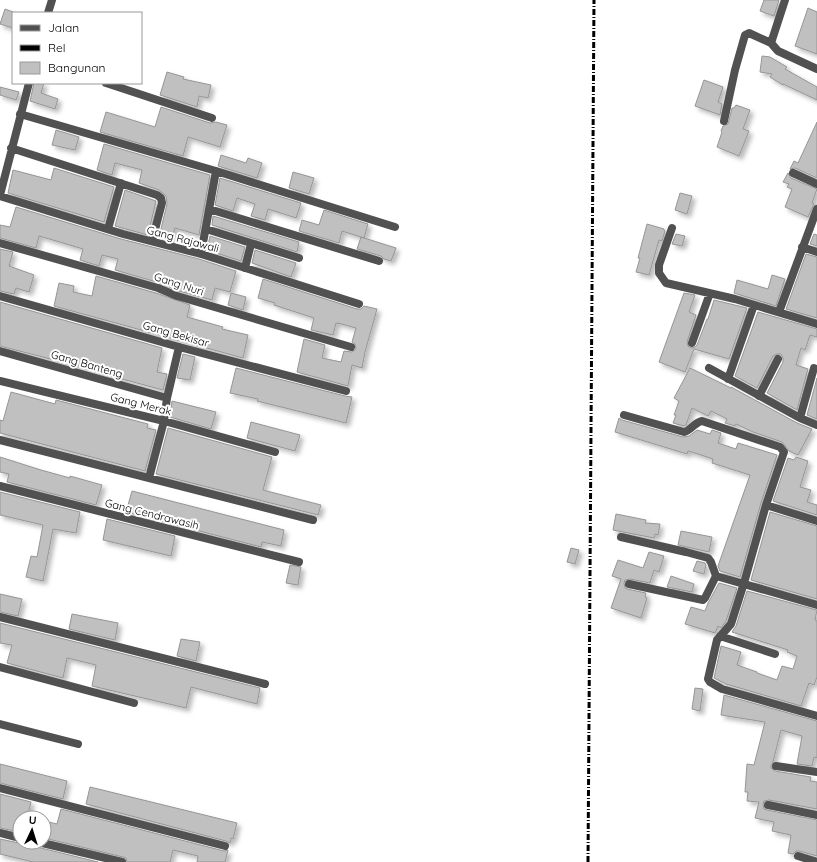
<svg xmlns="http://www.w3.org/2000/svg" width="817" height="862" viewBox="0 0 817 862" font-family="Quicksand,sans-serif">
  <defs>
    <filter id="shadow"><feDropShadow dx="3.5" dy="3.5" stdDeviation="2" flood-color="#0004"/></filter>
  </defs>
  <rect width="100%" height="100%" fill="#fff"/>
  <path fill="#c0c0c0" stroke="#959595" filter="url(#shadow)" d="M764,0h15l-5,16 -14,-5z
    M808,8l9,4v42l-22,-8z
    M5,9l8,3v16l-13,-4z
    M762,56l8,1 17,10 -2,2 32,18v13l-34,-16v1l-13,-8 2,-3 -12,-2z
    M167,72l17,5 -1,2 28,6 -3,13 -9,-2 -2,11 -37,-12z
    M704,80l19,7 -5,15 4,2 -2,11 -25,-9z
    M34,83h10l-3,10 17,6 -3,10 -25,-8z
    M0,87l19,5 -3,8 -16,-5z
    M736,105l14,5 -7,19 6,2 -10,25 -22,-9 5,-15 -1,-1 2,-5 5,-2 4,-16h2z
    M161,107l49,16 6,-1 11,3 -7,22 -32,-10 -5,19 -83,-24 6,-20 49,15z
    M817,122v56l-22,-10 -5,1 4,-8 4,2z
    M56,130l23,7 -4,13 -23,-5z
    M104,144l106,31 -11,60 -24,-7 -4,13 -12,-4 8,-33 -1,-8 -7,-6 -20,-7 3,-13 -27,-7 -3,12 -15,-5z
    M221,155l25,8 2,-5 14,5 -5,15 -39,-12z
    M54,168l60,19 -10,35 -96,-29 5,-23 38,10z
    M293,172l21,6 -5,16 -20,-6z
    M788,173l3,5 26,11 -5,14 2,1 -6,13 -23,-10 7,-18 -5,-2 2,-3 -6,-2z
    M220,178l81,25 -5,15 -28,-9 -3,11 -14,-4 4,-12 -18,-6 -4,13 -18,-6z
    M125,190l31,11 -8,34 -33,-9z
    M680,193l12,3 -5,18 -12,-4z
    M16,207l105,32 78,20 37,12 -6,21 -15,-4 -3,12 -33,-9 -19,-8 -45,-13 3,-11 -16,-4 -3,11 -19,-6 3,-11 -20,-6 -24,-7 -3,12 -36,-10v-13l10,2z
    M324,210l44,14 -4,14 -22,-7 -3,12 -40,-12 3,-11 17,5z
    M213,216l86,26 -2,10 -85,-27z
    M647,224l17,5v1l1,1 -3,10 -3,-1 -10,35 -13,-3 4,-14h-2z
    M676,234l9,2 -3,10 -10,-2z
    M814,234l3,1v11l-7,-2z
    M210,236l35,11 -4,14 -34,-11z
    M361,237l35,11 -5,13 -7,-2 -3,-3 -24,-7z
    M0,249l13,3 -4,14 25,9 -5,17 -13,-4 -2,6 -14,-3z
    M255,250l41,13 -5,14 -39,-14z
    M806,254l11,3v61l-31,-9z
    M772,275l13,4 -9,27 -42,-13 3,-13 31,9z
    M96,276l60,17 34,12 -3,12 36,10 -1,2 26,6 -5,23 -189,-52 5,-23 15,3 -1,6 19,4z
    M263,279l94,30h4l3,-3 13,3 -12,43 -3,16 -10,-3 -4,21 -51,-14 7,-33 21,6 -3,13 19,4 3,-11 8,1 4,-3 -1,-5 -3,-2 4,-14 -18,-5v1l-2,-1 -3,12 -22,-5 3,-12 -40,-13 1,-2 -17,-5z
    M231,293l15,4 -3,13 -15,-5z
    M684,293l11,2 -6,17 7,3 -9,27 1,4 3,2 4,-1 2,-2 10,-26h1l6,-19 33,8 -18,51 -35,-10 -9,23 -26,-10z
    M0,302l162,46 -5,24 10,2 -4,16 -67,-18 1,-1 -97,-25z
    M758,312l59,17v8l-7,-2 -5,15 -4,-2 -5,17 12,4 -11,41 -30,-17 16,-31v-4l-2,-4h-4l-4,2 -16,32 -22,-12z
    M183,354l12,3 -5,23 -13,-2z
    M236,368l109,28 7,1 -6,26 -89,-22 1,-2 -28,-6z
    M690,368l41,20v-1l66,36 15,6 -14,26 -9,-4 -7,-9 -29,-10 -17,-8 -1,2 -10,-3 2,-4 -16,-8 -3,5 -16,-8 -6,17 -2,1 -11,-3 3,-8h-2l5,-14 -5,-3z
    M817,378v41l-10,-4z
    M11,392l44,12 1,-4 92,24 -1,4 9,2 -11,41 -145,-38v-13l3,1z
    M172,401l44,11 -5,17 -41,-12z
    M619,418l3,2 61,17 6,-1 8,-6 13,4 2,-4 9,3 -3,10 18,6 2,-6 39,12 -16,48 -21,74 -20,-6 -2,-5 32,-91 -38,-12 1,-4 -12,-4 -13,-4 -1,3 -72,-22z
    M251,422l49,13 -5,16 -48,-13z
    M168,428l104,29 -9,33 58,15 -3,10 -162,-41z
    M0,457l41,13 29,8v-2l32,9 -6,20 -89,-23 2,-8 -9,-2z
    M796,457l12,4 -8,26 11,3 -4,12 10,3v10l-44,-14 15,-43 6,2z
    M132,491l152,39 -3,16 -19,-4 -1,5 -135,-35z
    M0,492l80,20 -4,21 -23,-4 -10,52 -17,-4 5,-21 6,1 6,-32 -43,-10z
    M770,512l47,14v73l-66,-19z
    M616,514l30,6 -1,3 15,1 -2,11 -3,-1 -1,4 -41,-8z
    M107,519l68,17 -4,20 -68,-16z
    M681,531l31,6 -3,15 -31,-7z
    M571,548l8,2 -4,14 -8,-2z
    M649,552l15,4 -5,16 -5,-2 -4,13 -20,-4 -5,1 -1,3 1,5 2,1 19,4 -1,4 2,1 -6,20 -30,-10 10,-29 -9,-3 6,-16 25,8z
    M697,561l8,2 1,2 -2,9 -11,-3z
    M290,565l11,2 -3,18 -12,-2z
    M671,576l23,8 -2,8 -25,-5z
    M719,583l18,5 -11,33 -5,7 -3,-2 -3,7 -30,-9 6,-17 14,4 3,-8z
    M747,591l70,19 -2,10 2,1v56l-3,8 -5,-2 -8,23 -75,-22 -12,-6 7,-32 20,6 -4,13 20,7v1l20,7 5,-14 11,3 4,-13 -10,-4 1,-2 -56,-18 4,-6z
    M0,594l22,5 -4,17 -18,-4z
    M72,614l46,9 -3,17 -46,-11z
    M0,623l260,65 -3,16 -66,-17 -5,21 -94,-22 4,-21 -29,-7 -4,20 -56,-15 5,-18 -12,-2z
    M181,639l19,3 -4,19 -19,-5z
    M695,688l8,1 -3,22 -8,-2z
    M724,695l93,26v37l-3,-1 -2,9 -15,-2 5,-28 -21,-6 -8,32 -2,4v2l4,3 36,6 -1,4 7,1v27l-48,-9 -5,1 -1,3 1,5 3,1 50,10v36l-18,-5h-3l-3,3 -5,-1 3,-18 -19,-4 2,-9 -19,-4 4,-16 -12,-1 1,-9h-3l2,-28 7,1 11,-43 -44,-7z
    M0,764l67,17 -4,18 -63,-16z
    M90,787l147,36 -4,16 -2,-1 -1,5 -4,-2 -140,-37z
    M0,794l31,8 -4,16h-7v14l-20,-4z
    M61,809l163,42 4,-1 -3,12h-28l1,-6 -25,-6 -3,12h-43l-1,-4 -3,-1 -79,-19v-17l13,3z
    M0,839l19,4 8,-1 6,1 4,4 61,15h-65l-33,-8z"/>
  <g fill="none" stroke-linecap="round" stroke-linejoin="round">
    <path stroke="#515151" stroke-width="8" d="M48,13l4,-13
      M771,43l14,-43
      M106,83l106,35
      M20,114l196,57 179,56
      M724,121l11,-51 10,-35 4,-2 22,10 7,8 39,18
      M11,148l146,47 4,3 1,5 -10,38
      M793,173l24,11
      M0,195l29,-112
      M0,196l123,38 78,20 158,50
      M209,209l170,52
      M672,228l-13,37v8l7,10 69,16 82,25
      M108,229l13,-46
      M206,229l93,29
      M0,243l158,45 19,8 174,51
      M802,247l15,5
      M201,254l15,-83
      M245,268l6,-24
      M0,296l179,51 167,44
      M779,312l38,-103
      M692,343l18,-50
      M0,351l167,47
      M709,368l91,50 17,7
      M728,379l26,-74
      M0,381l164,40 111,31
      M759,396l19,-37
      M624,415l60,17c7,-1 9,-9 18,-11l78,26 4,5 -18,53 -22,78 -13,41 -14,16 -9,39 2,3 12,7 95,27
      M800,418l14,-50
      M0,440l313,80
      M149,478l15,-57 3,-23 12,-51
      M0,486l299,76
      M766,505l51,16
      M621,537l65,15 22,6 3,4 5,14 -11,22 -2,2 -74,-16
      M716,576l101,29
      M0,617l265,67
      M720,636l55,18
      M0,667l134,36
      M0,724l78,20
      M776,766l41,6
      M0,788l225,58
      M768,805l49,10
      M0,833l20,5
      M38,842l84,20
      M798,856l19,6"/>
    <path stroke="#000" stroke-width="3" stroke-dasharray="6 2 1 2" stroke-linecap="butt" d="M588,862l6,-862"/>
  </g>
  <g text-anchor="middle" stroke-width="4" stroke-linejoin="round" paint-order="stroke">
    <g font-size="11" fill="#000" stroke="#fff">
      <text transform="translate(183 239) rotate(15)" y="4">Gang Rajawali</text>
      <text transform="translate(179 284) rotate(18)" y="4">Gang Nuri</text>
      <text transform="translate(176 334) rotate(16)" y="4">Gang Bekisar</text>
      <text transform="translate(87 364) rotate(16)" y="4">Gang Banteng</text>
      <text transform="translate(141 404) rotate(14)" y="4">Gang Merak</text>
      <text transform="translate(152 514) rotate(14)" y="4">Gang Cendrawasih</text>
    </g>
  </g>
  <rect x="12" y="12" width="130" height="72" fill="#ffffff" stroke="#999999"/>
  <rect x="20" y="25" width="20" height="6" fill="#515151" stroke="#999999"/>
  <text x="48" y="32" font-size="12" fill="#000000">Jalan</text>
  <rect x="20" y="45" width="20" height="6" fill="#000000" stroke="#999999"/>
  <text x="48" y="52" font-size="12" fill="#000000">Rel</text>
  <rect x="20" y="62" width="20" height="12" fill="#c0c0c0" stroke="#999999"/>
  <text x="48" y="72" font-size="12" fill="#000000">Bangunan</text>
  <g transform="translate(32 830) rotate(4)"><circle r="19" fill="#ffffff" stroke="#999999"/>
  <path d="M0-3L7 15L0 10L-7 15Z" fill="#000000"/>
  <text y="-6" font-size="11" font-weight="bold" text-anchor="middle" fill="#000000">U</text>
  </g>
</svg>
